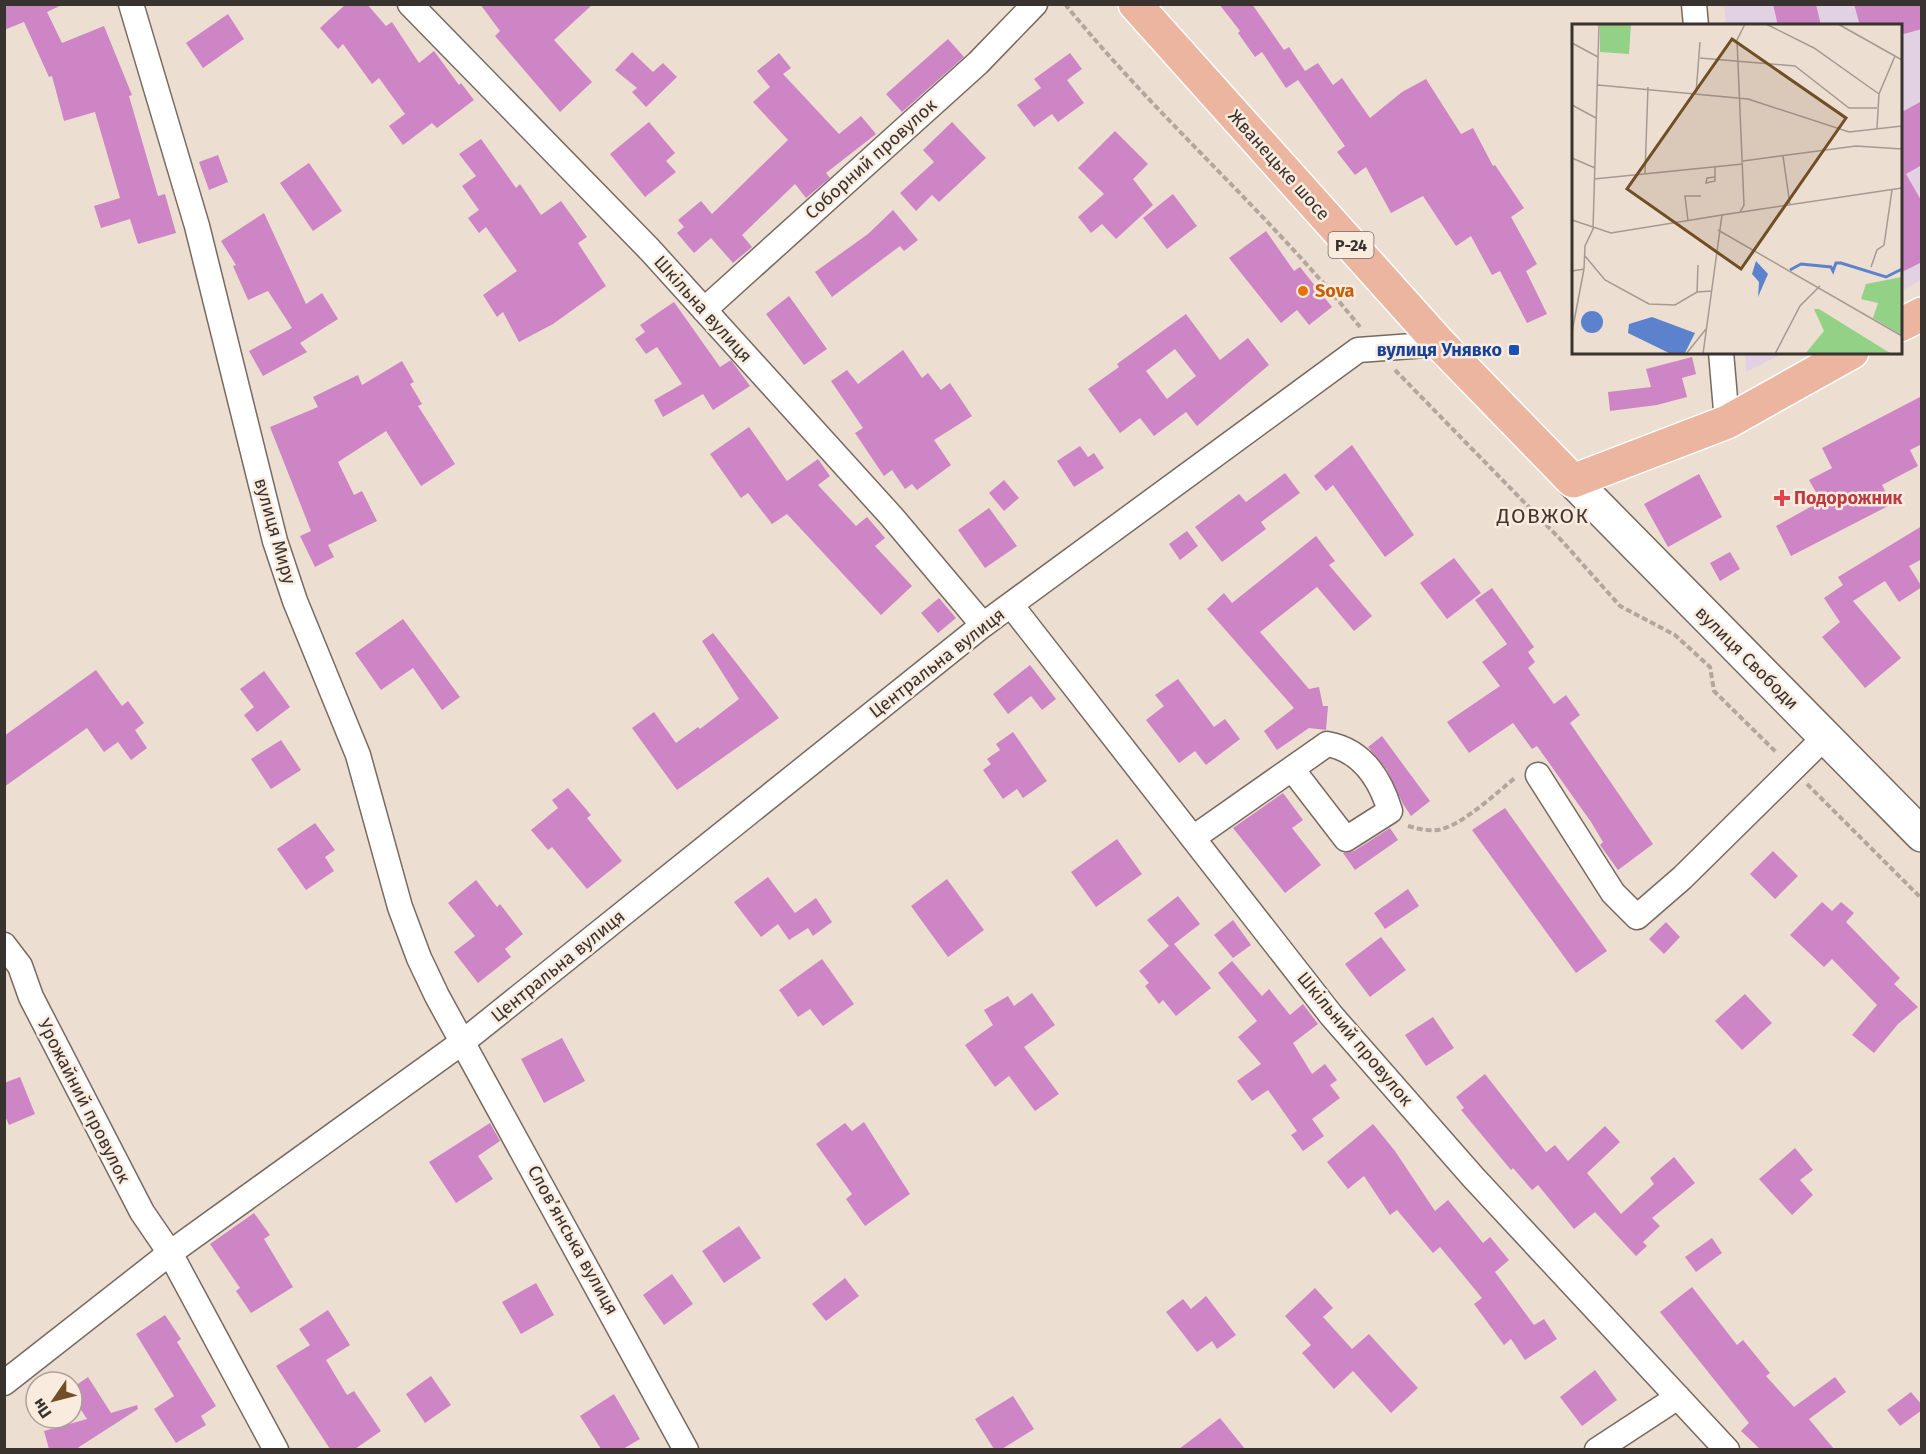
<svg xmlns="http://www.w3.org/2000/svg" width="1926" height="1454" viewBox="0 0 1926 1454" font-family="'Fira Sans',sans-serif">
  <rect width="100%" height="100%" fill="#edded2"/>
  <path fill="#e2d1e2" d="M1724,5h197v275l-20,11 -1,-265 -174,-1z
    M1745,353v-1l39,1 -38,19z"/>
  <path fill="#ce85c6" fill-rule="evenodd" d="M4,4h60l-17,8 15,31 42,-17 28,69 -3,1 29,100 7,-2 11,39 -38,11 -8,-25 -29,9 -7,-22 26,-8 -25,-86 -31,9 -12,-45 -3,1 -25,-55 -20,8z
    M346,4h21l19,22 6,-4 27,41 15,-12 25,34 2,-2 13,17 -37,28 -5,-5 -29,22 -14,-19 16,-12 -26,-36 -7,6 -29,-40 -5,5 -18,-21z
    M480,4h113l-39,36 38,42 -32,30 -65,-76 5,-5z
    M1219,4h33l32,46 5,-3 16,24 13,-8 15,22 9,-7 28,40 32,-26 24,-13 35,55 12,-6 20,38 2,-1 29,43 -13,9 26,47 -11,7 21,43 -20,9 -27,-52 -8,4 -21,-39 -15,10 -33,-50 -32,17 -25,-46 -11,8 -18,-23 8,-6 -47,-66 -12,8 -24,-36 -7,5 -17,-24 2,-2z
    M1773,4h43l5,22h-43z
    M1854,4h68v25l-22,6v-9h-40z
    M228,14l16,25 -41,29 -17,-25z
    M948,39l16,18 -62,55 -16,-18z
    M632,52l21,20 10,-9 14,14 -31,30 -14,-15 5,-4 -22,-18z
    M779,53l12,15 -8,6 56,60 22,-18 15,18 -50,39 4,5 -24,20 -11,-14 -53,51 10,12 -19,16 -22,-25 -17,15 -17,-20 7,-6 -6,-7 23,-19 11,13 76,-74 -35,-38 17,-15 -13,-16z
    M1070,53l12,16 -15,11 17,23 -26,19 -6,-8 -18,13 -17,-22 24,-17 -7,-9z
    M1922,101v64l-16,9 16,28v60l-22,11v-160z
    M649,122l26,31 -9,8 10,11 -31,25 -35,-43z
    M952,122l34,36 -47,44 -7,-7 -16,16 -16,-18 34,-31 -11,-12z
    M1115,131l33,33 -15,15 20,26 -37,34 -14,-15 -11,9 -13,-16 26,-23 -26,-26z
    M481,139l35,49 4,-4 21,31 20,-14 26,36 -9,6 28,43 -53,38 -34,18 -16,-30 -6,5 -14,-22 34,-24 -31,-44 -7,6 -11,-15 11,-8 -17,-24 14,-10 -17,-22z
    M218,155l10,27 -19,8 -10,-28z
    M309,163l33,48 -29,20 -33,-48z
    M1173,194l24,32 -30,23 -24,-31z
    M893,210l25,30 -14,11 -4,-5 -68,51 -17,-25 53,-38z
    M264,213l42,91 16,-11 16,26 -38,24 7,9 -44,24 -14,-25 43,-23 -24,-37 -20,9 -15,-34 3,-1 -15,-24z
    M1266,231l28,40 6,-4 32,40 -23,18 -12,-15 -16,13 -52,-65z
    M789,296l38,53 -23,16 -38,-51z
    M674,302l46,65 11,-7 19,26 -37,24 -10,-16 -40,23 -9,-17 28,-16 -25,-37 -11,7 -11,-15 10,-7 -5,-7z
    M1186,314l34,46 28,-22 21,27 -72,61 -11,-14 -32,24 -14,-18 -20,15 -32,-44 31,-22 -2,-3zM1175,349l21,27 -29,23 -21,-28z
    M903,350l19,28 6,-5 13,17 9,-7 22,33 -38,24 17,25 -34,25 -5,-6 -7,5 -13,-19 -8,6 -29,-43 8,-5 -32,-47 16,-11 11,14z
    M1692,357l4,17 -14,4 5,19 -30,8 -47,6 -2,-19 43,-5 -5,-18z
    M402,361l12,21 -4,2 12,20 -4,2 37,58 -34,22 -35,-55 -48,31 16,33 8,-4 15,30 -49,24 6,12 -19,10 -15,-31 11,-5 -41,-104 48,-20 -5,-10 45,-22 4,10z
    M1922,396v48l-12,6 8,16 -36,19 10,19 -101,52 -15,-30 45,-25 -12,-21 23,-12 -10,-20z
    M749,427l38,54 31,-22 12,17 -12,9 38,41 11,-9 18,21 -10,8 37,40 -31,29 -94,-101 -15,10 -24,-31 -7,5 -31,-44z
    M1352,445l62,90 -29,22 -52,-72 -7,6 -12,-15z
    M1080,446l8,11 6,-4 10,15 -30,19 -17,-26z
    M1285,473l15,20 -39,29 5,7 -44,33 -27,-35 44,-33 7,8z
    M1699,474l23,43 -54,30 -24,-43z
    M1004,480l15,18 -15,13 -15,-18z
    M989,508l28,38 -32,22 -27,-38z
    M1922,526v33l-13,7 13,21 -23,15 -14,-21 -32,20 48,57 -36,30 -43,-51 18,-15 -16,-24 19,-13 -5,-8z
    M1187,531l11,15 -18,14 -11,-16z
    M1316,536l19,25 -6,4 43,51 -18,15 -37,-44 -57,45 49,57 10,-2 4,19h5l-2,24 -17,-2 -32,22 -13,-19 30,-23 -87,-99 17,-16 8,10z
    M1730,552l10,17 -20,12 -10,-18z
    M1454,558l27,35 -34,26 -27,-36z
    M1492,588l42,59 -6,5 7,10 -7,6 26,36 12,-9 14,20 -10,8 83,121 -35,26 -18,-25 3,-3 -12,-20 -54,-76 -5,3 -19,-26 -44,30 -22,-31 53,-36 -18,-24 25,-18 -32,-44z
    M939,598l17,20 -18,15 -17,-20z
    M403,619l57,78 -18,13 -29,-42 -32,22 -26,-37z
    M713,633l66,85 -102,72 -45,-62 22,-16 22,31 22,-16 2,2 39,-30 -37,-58z
    M1030,665l26,34 -14,11 -11,-14 -23,18 -15,-20z
    M96,670l26,36 6,-5 16,22 -9,7 12,18 -16,12 -13,-18 -14,10 -17,-24 -83,59v-51z
    M264,671l26,36 -33,25 -13,-17 10,-8 -14,-18z
    M1178,679l36,48 11,-8 15,20 -34,26 -11,-14 -16,12 -33,-43 18,-14 -9,-11z
    M1013,732l34,49 -24,17 -6,-9 -14,10 -20,-29 8,-6 -4,-5 13,-9 -4,-6z
    M1382,736l48,65 -19,15 -8,-12 -16,-34 -19,-23z
    M281,740l20,30 -30,19 -20,-30z
    M568,788l23,27 -4,3 35,43 -35,28 -35,-42 -4,3 -17,-20 27,-22 -6,-8z
    M1283,793l20,27 -11,8 29,37 -36,28 -52,-65z
    M1505,808l102,143 -31,22 -104,-143z
    M315,823l20,27 -10,7 9,14 -28,19 -29,-41z
    M1390,828l8,12 -43,30 -12,-17 11,-2z
    M1117,839l25,35 -46,33 -25,-35z
    M1773,851l25,25 -23,23 -25,-25z
    M768,877l27,36 21,-15 16,24 -19,14 -5,-8 -19,12 -11,-16 -17,13 -27,-35z
    M947,879l37,51 -36,27 -37,-51z
    M476,880l21,27 3,-3 23,30 -18,15 6,8 -33,26 -24,-31 21,-16 -27,-33z
    M1408,889l11,17 -34,23 -11,-16z
    M1178,896l22,28 -26,20 37,44 -35,28 -13,-16 -4,4 -14,-18 4,-3 -10,-12 30,-25 -22,-26z
    M1822,902l10,9 9,-9 13,11 -8,9 54,56 -6,6 24,23 -20,17 -24,29 -22,-18 25,-30 -45,-46 -8,8 -34,-32z
    M1233,920l18,25 -18,13 -19,-23z
    M1666,922l14,15 -16,17 -15,-15z
    M1381,937l25,33 -36,27 -25,-33z
    M822,959l32,45 -31,22 -13,-17 -12,8 -19,-27z
    M1232,961l30,35 7,-7 21,26 13,-11 15,20 -25,19 19,31 13,-10 12,16 -7,5 10,13 -28,21 12,17 -21,15 -12,-16 6,-4 -29,-41 -16,11 -15,-20 24,-17 -23,-27 19,-16 -39,-48z
    M1032,993l23,32 -31,22 35,47 -24,17 -26,-35 -14,11 -30,-42 28,-20 -9,-15 24,-14 6,10z
    M1745,994l27,29 -30,27 -27,-29z
    M1433,1017l21,31 -28,18 -21,-31z
    M562,1038l23,43 -41,22 -23,-44z
    M1485,1074l61,78 9,-7 13,16 37,-35 15,16 -33,31 34,41 33,-30 -4,-6 24,-21 21,26 -43,35 8,8 -17,16 4,4 -11,10 -41,-44 -21,17 -36,-44 -6,5 -19,-22 -2,2 -50,-60 3,-2 -8,-11z
    M20,1077l15,37 -26,11 -5,-11v-31z
    M864,1122l46,72 -45,32 -19,-27 6,-5 -36,-50 29,-21 7,8z
    M490,1123l10,18 -22,15 15,23 -37,24 -27,-41z
    M1373,1124l22,27 40,60 13,-11 35,43 7,-6 19,23 -14,12 39,53 10,-6 13,20 -32,21 -14,-21 -7,6 -30,-41 8,-6 -42,-51 -7,6 -36,-43 -7,5 -26,-39 -16,13 -21,-27z
    M1795,1148l18,22 -13,10 13,15 -21,20 -33,-36z
    M254,1213l16,22 -6,4 29,48 -42,26 -15,-22 4,-3 -30,-44z
    M739,1226l22,32 -37,25 -22,-32z
    M1712,1238l10,15 -26,19 -11,-15z
    M672,1274l21,30 -29,21 -21,-30z
    M845,1278l14,18 -33,25 -14,-17z
    M536,1283l18,32 -33,19 -19,-32z
    M1692,1287l45,58 6,-5 27,33 -4,3 28,31 41,-30 11,15 -37,27 25,30h-74l-19,-18 8,-8 -89,-111z
    M1315,1288l18,20 -10,9 29,32 17,-15 49,54 -27,25 -38,-42 -19,18 -32,-36 9,-8 -26,-29z
    M1206,1296l30,39 -19,14 -5,-8 -15,11 -31,-40 17,-13 8,10z
    M328,1310l22,35 -24,15 21,35 7,-4 27,40 -26,18h-25l-54,-83 34,-21 -11,-16z
    M165,1315l16,24 -4,3 39,64 -15,10 5,9 -30,18 -22,-34 20,-13 -38,-62z
    M1595,1370l22,30 -35,26 -22,-29z
    M431,1376l20,29 -26,18 -19,-29z
    M88,1377l23,36 26,-8 1,4 -62,40h-27l-5,-18 43,-12 -15,-23v-8z
    M1911,1392l11,13v5l-22,16 -13,-16z
    M614,1394l26,45 -17,10h-22l-21,-33z
    M1013,1396l21,33 -32,20h-8l-19,-30z
    M1220,1418l25,31h-66z"/>
  <g fill="none" stroke-linecap="round" stroke-linejoin="round">
    <defs>
      <path id="street" d="M131,4l66,222 78,315 20,60 63,154 42,152 19,51 18,38 249,454
        M410,4l240,246 242,267 91,108
        M1694,4l2,22
        M704,310l274,-247 57,-59
        M1721,352l6,70
        M1011,605l320,410 142,162 254,273
        M1538,775l75,118 24,24 45,-39 143,-141
        M1193,838l134,-94c35,6 53,34 63,67l-44,28 -54,-70
        M4,945l16,21 11,31 111,215 28,41 106,197
        M4,1383l166,-130 294,-212 519,-416 375,-275 82,-6
        M1597,1450l81,-53"/>
      <path id="secondary" d="M1573,481l349,354"/>
      <path id="primary" d="M1135,4l305,340 133,137 154,-59 125,-70
        M1900,325l22,-11"/>
    </defs>
    <use href="#street" stroke="#786a60" stroke-width="27"/>
    <use href="#secondary" stroke="#786a60" stroke-width="36"/>
    <use href="#primary" stroke="#fff" stroke-width="36"/>
    <path stroke="#b2a69d" stroke-width="4" stroke-dasharray="6 3" stroke-linecap="butt" d="M1065,4c92,114 204,209 295,323
      M1395,370l167,171 58,65 55,29 35,32 4,24 63,62
      M1807,784l115,115
      M1408,826c12,3 25,7 37,2 23,-8 51,-35 70,-50"/>
    <use href="#street" stroke="#fff" stroke-width="24"/>
    <use href="#secondary" stroke="#fff" stroke-width="33"/>
    <use href="#primary" stroke="#ecb5a0" stroke-width="33"/>
  </g>
  <circle fill="#e8710a" stroke="#faebdf" stroke-width="2" cx="1303" cy="291" r="6"/>
  <rect fill="#1a4fb4" stroke="#faebdf" stroke-width="2" x="1508" y="344" width="12" height="12" rx="3"/>
  <path fill="#e0444e" stroke="#faebdf" stroke-width="2" d="M1779 489h6v6h6v6h-6v6h-6v-6h-6v-6h6z"/>
  <g text-anchor="middle" stroke-width="5" stroke-linejoin="round" paint-order="stroke">
    <rect fill="#faebdf" stroke="#736a64" stroke-width="1.5" x="1328.5" y="232" width="45" height="26" rx="4.5"/>
    <g font-size="16" font-weight="bold" fill="#39332f">
      <text x="1351" y="251">Р-24</text>
    </g>
    <g font-size="18" fill="#39332f" stroke="#faebdf">
      <text transform="translate(871 159) rotate(-42)" y="6">Соборний провулок</text>
      <text transform="translate(1279 165) rotate(48)" y="6">Жванецьке шосе</text>
      <text transform="translate(703 309) rotate(48)" y="6">Шкільна вулиця</text>
      <text transform="translate(275 531) rotate(74)" y="6">вулиця Миру</text>
      <text transform="translate(1747 658) rotate(45)" y="6">вулиця Свободи</text>
      <text transform="translate(937 663) rotate(-38)" y="6">Центральна вулиця</text>
      <text transform="translate(558 966) rotate(-39)" y="6">Центральна вулиця</text>
      <text transform="translate(1355 1039) rotate(50)" y="6">Шкільний провулок</text>
      <text transform="translate(84 1101) rotate(63)" y="6">Урожайний провулок</text>
      <text transform="translate(573 1240) rotate(61)" y="6">Словʼянська вулиця</text>
    </g>
    <g font-size="18" font-weight="bold" fill="#c56008" stroke="#faebdf" text-anchor="start">
      <text x="1315" y="297">Sova</text>
    </g>
    <g font-size="18" font-weight="bold" fill="#164399" stroke="#faebdf" text-anchor="end">
      <text x="1502" y="356">вулиця Унявко</text>
    </g>
    <g font-size="18" font-weight="bold" fill="#be3a42" stroke="#faebdf" text-anchor="start">
      <text x="1794" y="504">Подорожник</text>
    </g>
    <g font-size="21" letter-spacing="1.5" fill="#41352c" stroke="#faebdf">
      <text x="1543" y="523">ДОВЖОК</text>
    </g>
  </g>
  <g transform="translate(1572 24)">
    <rect width="330" height="330" fill="#edded2"/>
    <path d="M28,0h31l-2,30 -29,-2zM330,253v58l-29,-17 5,-15 -17,-4 5,-15zM242,285h5l71,44 -85,1 19,-23z" fill="#92d186"/>
    <path d="M184,237l12,13 -10,23 1,-15 -7,-8zM9 298a11 11 0 1 1 22 0a11 11 0 1 1-22 0ZM80,293l43,16 -10,20h-16l-41,-20 1,-9z" fill="#5c82ce"/>
    <path fill="none" stroke="#5c82ce" stroke-width="3" d="M218,246l11,-6 30,3 2,4 3,-8h5l45,14 16,-8"/>
    <path fill="none" stroke="#a59a91" stroke-width="1.5" d="M194,0l48,24 65,46M266,0l64,36M0,19l26,14M128,34l95,8 54,42h28M26,61l150,14 101,33 53,-6M124,69l4,-51M0,81l24,13M305,104l2,-34 16,-38M211,132l7,49M0,134l23,10M171,137l113,-15 46,3M73,149l3,-86M143,153l-8,1 -1,5 9,-2v-15M22,155l149,-15M168,188l4,-7 -7,-165 8,-16M0,196l39,13 111,-18M116,197l-3,-25h16M146,206l184,106M13,232l20,24 44,24 26,1 22,-13 15,-1M299,243l6,-17 7,-5 8,-55M0,247l12,-2 1,-23 8,-17 6,-205M125,268l1,-27M0,308l12,-63M114,330l20,-25M131,330l19,-139 180,-27M203,330l25,-48 20,-20"/>
    <path fill="#704e26" fill-opacity="0.15" stroke="#704e26" stroke-width="3" d="M160,15l114,79 -105,151 -114,-80z"/>
    <rect width="330" height="330" fill="none" stroke="#39332f" stroke-width="3"/>
  </g>
  <rect width="1926" height="1454" fill="none" stroke="#39332f" stroke-width="12"/>
  <g transform="translate(54 1400) rotate(235)"><circle r="28" fill="#faebdf" stroke="#ada199" stroke-width="1.5"/>
  <path d="M0-4.5L10 22L0 15L-10 22Z" fill="#704e26"/>
  <text y="-9" font-size="16" font-weight="bold" text-anchor="middle" fill="#39332f">Пн</text>
  </g>
</svg>
